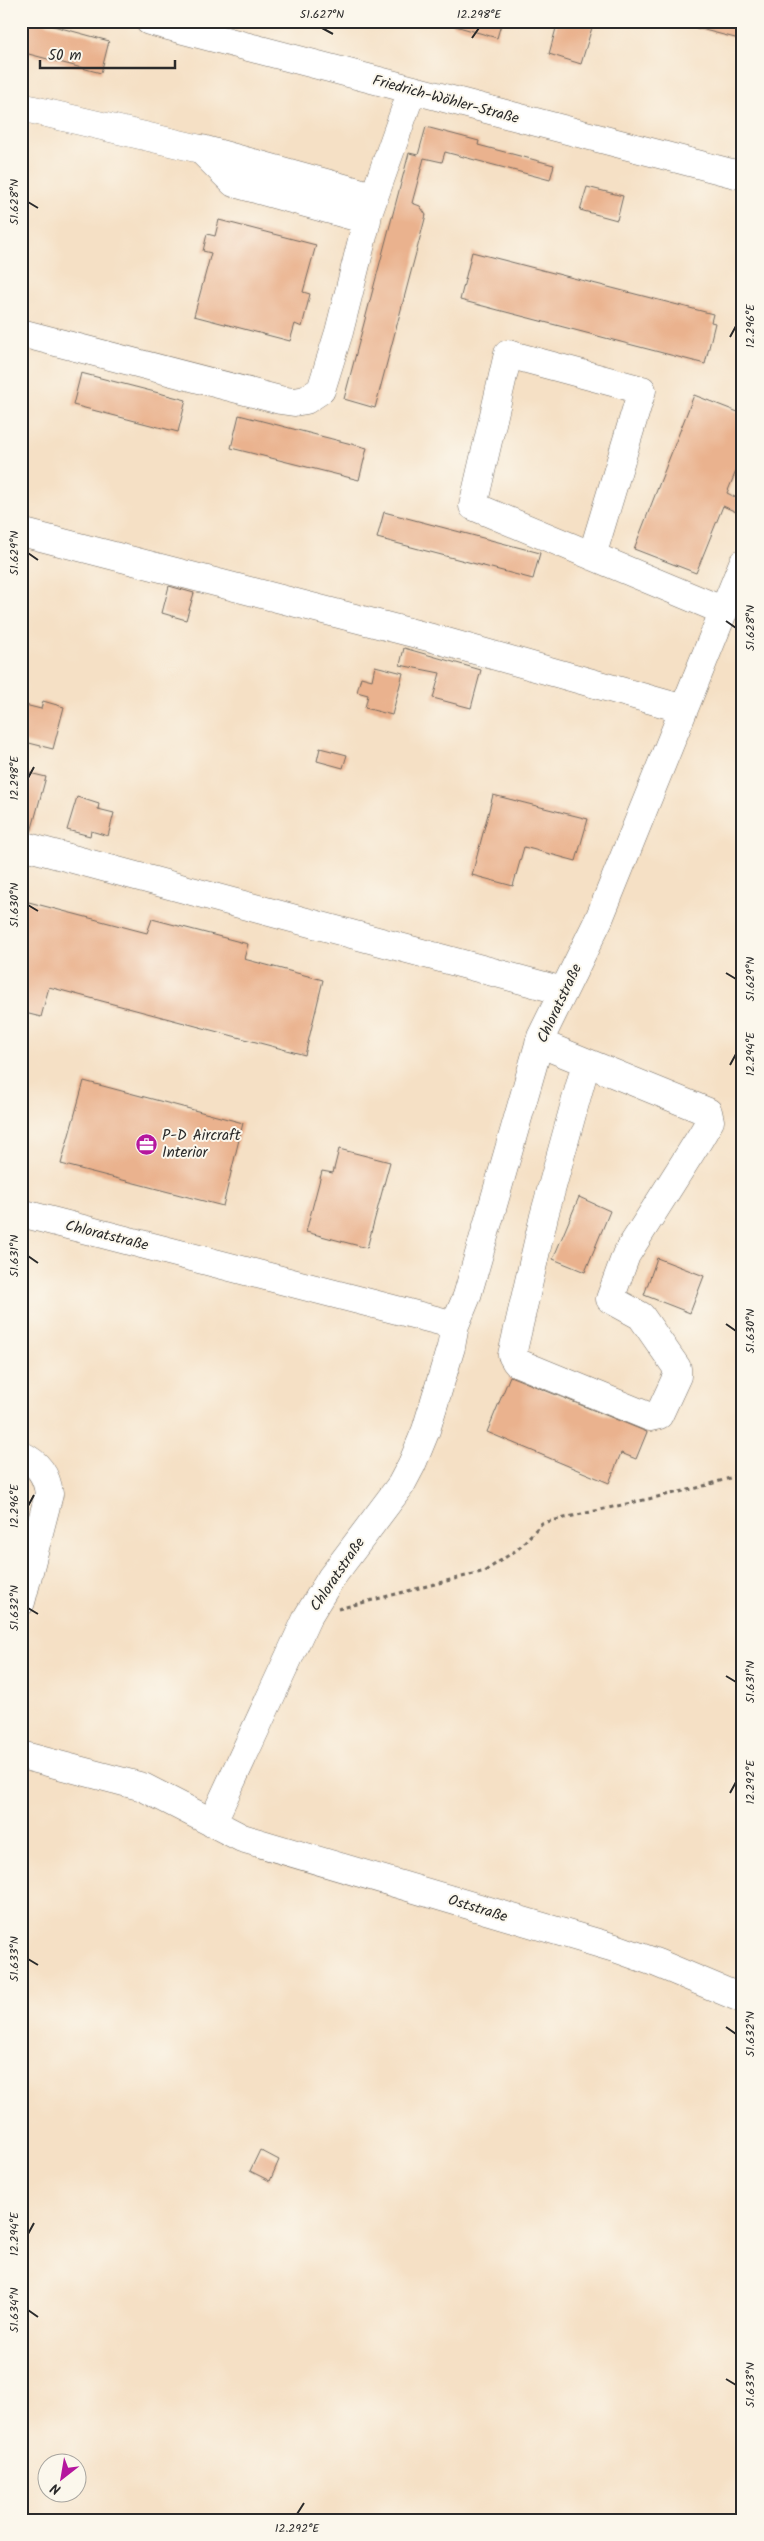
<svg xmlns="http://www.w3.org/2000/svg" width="764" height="2541" viewBox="0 0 764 2541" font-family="Kalam,sans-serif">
  <rect width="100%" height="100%" fill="#fbf7ec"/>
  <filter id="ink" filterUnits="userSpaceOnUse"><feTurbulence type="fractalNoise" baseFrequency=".02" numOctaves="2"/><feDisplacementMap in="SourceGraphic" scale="10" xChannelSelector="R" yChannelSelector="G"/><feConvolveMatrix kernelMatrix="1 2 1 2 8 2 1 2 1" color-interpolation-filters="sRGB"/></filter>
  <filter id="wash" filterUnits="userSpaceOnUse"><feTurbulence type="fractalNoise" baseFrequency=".0096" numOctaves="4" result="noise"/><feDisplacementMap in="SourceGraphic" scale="20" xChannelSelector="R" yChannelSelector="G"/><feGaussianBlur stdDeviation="1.12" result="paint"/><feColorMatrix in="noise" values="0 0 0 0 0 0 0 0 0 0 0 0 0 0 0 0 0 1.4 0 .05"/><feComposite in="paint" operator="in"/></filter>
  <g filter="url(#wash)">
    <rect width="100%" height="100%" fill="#f5e0c5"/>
    <g id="blocks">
      <path fill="#eab28e" d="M21,21h14l74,20 -8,32 -80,-21z
        M453,21h49l-5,17 -45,-13z
        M558,21h36l-13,43 -32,-10z
        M690,21h53v19l-54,-14z
        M426,127l53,14 -1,4 76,20 -4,15 -105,-28 -3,10 -18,-4 -12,45 8,3 6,9 -51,193 -31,-9 65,-246 9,2z
        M587,187l36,9 -6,24 -37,-10z
        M219,220l97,25 -13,47 7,2 -8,33 -7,-3 -5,17 -96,-25 17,-63 -8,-2 4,-17 8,2z
        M472,252l241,62 -2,8 4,1 -10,41 -245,-64z
        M81,373l105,27 -8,32 -105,-27z
        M694,395l49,19v40l-16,39 16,8v14l-20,-9 -27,67 -62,-24z
        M239,415l128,33 -8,32 -128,-32z
        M384,512l156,41 -7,26 -156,-41z
        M169,586l25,7 -8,27 -24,-7z
        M404,648l77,22 -10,38 -38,-10 7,-25 -40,-8z
        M375,666l28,7 -11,42 -27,-7 3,-13 -11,-3 4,-15 11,3z
        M43,701l21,6 -11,42 -32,-8v-37l20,5z
        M320,748l27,7 -4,13 -26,-7z
        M21,771l25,6 -15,55 -10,-2z
        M493,795l95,24 -12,42 -52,-14 -11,39 -41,-11z
        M77,797l22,7 -1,5 16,4 -6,23 -17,-5 -1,5 -23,-6z
        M21,900l126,33 5,-14 96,25 -4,15 79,21 -18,75 -256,-68 -8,30 -20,-5z
        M84,1081l159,42 -20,83 -162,-42z
        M339,1149l51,13 -23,86 -61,-16 16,-61 11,2z
        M579,1197l31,14 -25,61 -32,-13z
        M657,1258l47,18 -14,37 -46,-18z
        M510,1376l137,56 -11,27 -15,-6 -12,30 -122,-51z
        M260,2150l19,10 -9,21 -20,-10z"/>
    </g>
  </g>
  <g filter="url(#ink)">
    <use href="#blocks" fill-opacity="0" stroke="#726a61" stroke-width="1"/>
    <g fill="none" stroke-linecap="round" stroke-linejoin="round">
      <defs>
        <path id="minor" d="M149,21l594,155
          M21,107l179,42 34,34 133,37 -28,112 -18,58 -15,10 -12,2 -14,-2 -259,-67
          M202,149l171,47
          M368,214l44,-124
          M21,532l415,107 248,70
          M592,556l50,-166 -134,-36 -35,152 251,105
          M21,845l542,146
          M539,1043l169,69 2,9 -10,17 -74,117 -16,44 31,17 36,52v8l-18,39 -9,2 -134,-55 -4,-7 32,-139 42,-153
          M21,1213l434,112 -4,22 -25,83 -14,34 -11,21 -70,93 -23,38 -96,207
          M455,1325l12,-29 74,-259 58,-118 144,-356
          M21,1455c17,8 26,20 28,39l-28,108
          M21,1755l122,32 99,51 376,111 39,14 86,36"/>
      </defs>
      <use href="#minor" stroke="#726a61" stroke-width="29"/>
      <path stroke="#726a61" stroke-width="3" stroke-dasharray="4 4" stroke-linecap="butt" d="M338,1609l147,-38 33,-22 24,-26 155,-35 46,-14"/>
      <use href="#minor" stroke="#fff" stroke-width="28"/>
    </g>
  </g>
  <path fill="none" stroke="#2b2b2b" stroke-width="2" d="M322,28l11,6M472,38l7,-10M28,202l10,6M730,337l6,-11M28,553l10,7M726,621l10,7M28,778l6,-11M28,905l10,6M726,973l10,6M730,1065l6,-11M28,1256l10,7M726,1324l10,7M28,1506l6,-11M28,1608l10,6M726,1676l10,6M730,1793l6,-11M28,1959l10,6M726,2027l10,7M28,2234l6,-11M28,2310l10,7M726,2379l10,6M297,2514l7,-11"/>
  <defs>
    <symbol id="office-disc" viewBox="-11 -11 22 22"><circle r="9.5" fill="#b5179e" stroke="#fbf7ec"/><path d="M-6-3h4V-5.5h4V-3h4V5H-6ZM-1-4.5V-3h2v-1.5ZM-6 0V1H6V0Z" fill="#fff"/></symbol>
  </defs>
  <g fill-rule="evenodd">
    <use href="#office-disc" x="134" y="1132" width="25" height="25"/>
  </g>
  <g text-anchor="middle" stroke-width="4" stroke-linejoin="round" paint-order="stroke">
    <g font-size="15" fill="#2b2b2b" stroke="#fbf7ec">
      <text transform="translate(446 99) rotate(15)" y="5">Friedrich-Wöhler-Straße</text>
      <text transform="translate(559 1003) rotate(-65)" y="5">Chloratstraße</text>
      <text transform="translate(107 1235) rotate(14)" y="5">Chloratstraße</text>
      <text transform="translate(337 1574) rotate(-56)" y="5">Chloratstraße</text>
      <text transform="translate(478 1908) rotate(17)" y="5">Oststraße</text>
    </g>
    <g font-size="15" fill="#2b2b2b" stroke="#fbf7ec" text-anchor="start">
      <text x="162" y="1140">P-D Aircraft<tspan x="162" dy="17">Interior</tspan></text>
    </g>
  </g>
  <rect width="764" height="2541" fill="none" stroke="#fbf7ec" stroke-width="55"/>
  <g transform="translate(62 2478) rotate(211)"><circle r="24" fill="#fbf7ec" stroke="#a8a59f"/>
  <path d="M0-4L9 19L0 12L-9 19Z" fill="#b5179e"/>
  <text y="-8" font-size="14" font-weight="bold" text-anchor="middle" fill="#2b2b2b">N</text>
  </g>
  <path d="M40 60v8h135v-8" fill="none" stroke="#2b2b2b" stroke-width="2.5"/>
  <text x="48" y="60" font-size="15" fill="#2b2b2b" stroke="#fbf7ec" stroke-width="4" paint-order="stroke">50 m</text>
  <rect x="28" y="28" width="708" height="2486" fill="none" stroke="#2b2b2b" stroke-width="2"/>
  <g font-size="12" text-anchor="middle" fill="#2b2b2b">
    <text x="322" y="18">51.627°N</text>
    <text x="479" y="18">12.298°E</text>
    <text transform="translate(14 202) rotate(-90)" y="4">51.628°N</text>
    <text transform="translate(750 326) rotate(-90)" y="4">12.296°E</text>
    <text transform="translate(14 553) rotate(-90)" y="4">51.629°N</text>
    <text transform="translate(750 628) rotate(-90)" y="4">51.628°N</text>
    <text transform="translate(14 778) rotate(-90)" y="4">12.298°E</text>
    <text transform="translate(14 905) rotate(-90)" y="4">51.630°N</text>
    <text transform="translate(750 979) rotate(-90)" y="4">51.629°N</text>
    <text transform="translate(750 1054) rotate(-90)" y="4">12.294°E</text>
    <text transform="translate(14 1256) rotate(-90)" y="4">51.631°N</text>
    <text transform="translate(750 1331) rotate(-90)" y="4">51.630°N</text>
    <text transform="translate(14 1506) rotate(-90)" y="4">12.296°E</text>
    <text transform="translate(14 1608) rotate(-90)" y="4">51.632°N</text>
    <text transform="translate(750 1682) rotate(-90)" y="4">51.631°N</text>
    <text transform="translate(750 1782) rotate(-90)" y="4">12.292°E</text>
    <text transform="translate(14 1959) rotate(-90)" y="4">51.633°N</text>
    <text transform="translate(750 2034) rotate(-90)" y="4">51.632°N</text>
    <text transform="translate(14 2234) rotate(-90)" y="4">12.294°E</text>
    <text transform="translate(14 2310) rotate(-90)" y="4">51.634°N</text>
    <text transform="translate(750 2385) rotate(-90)" y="4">51.633°N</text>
    <text x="297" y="2532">12.292°E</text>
  </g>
</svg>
